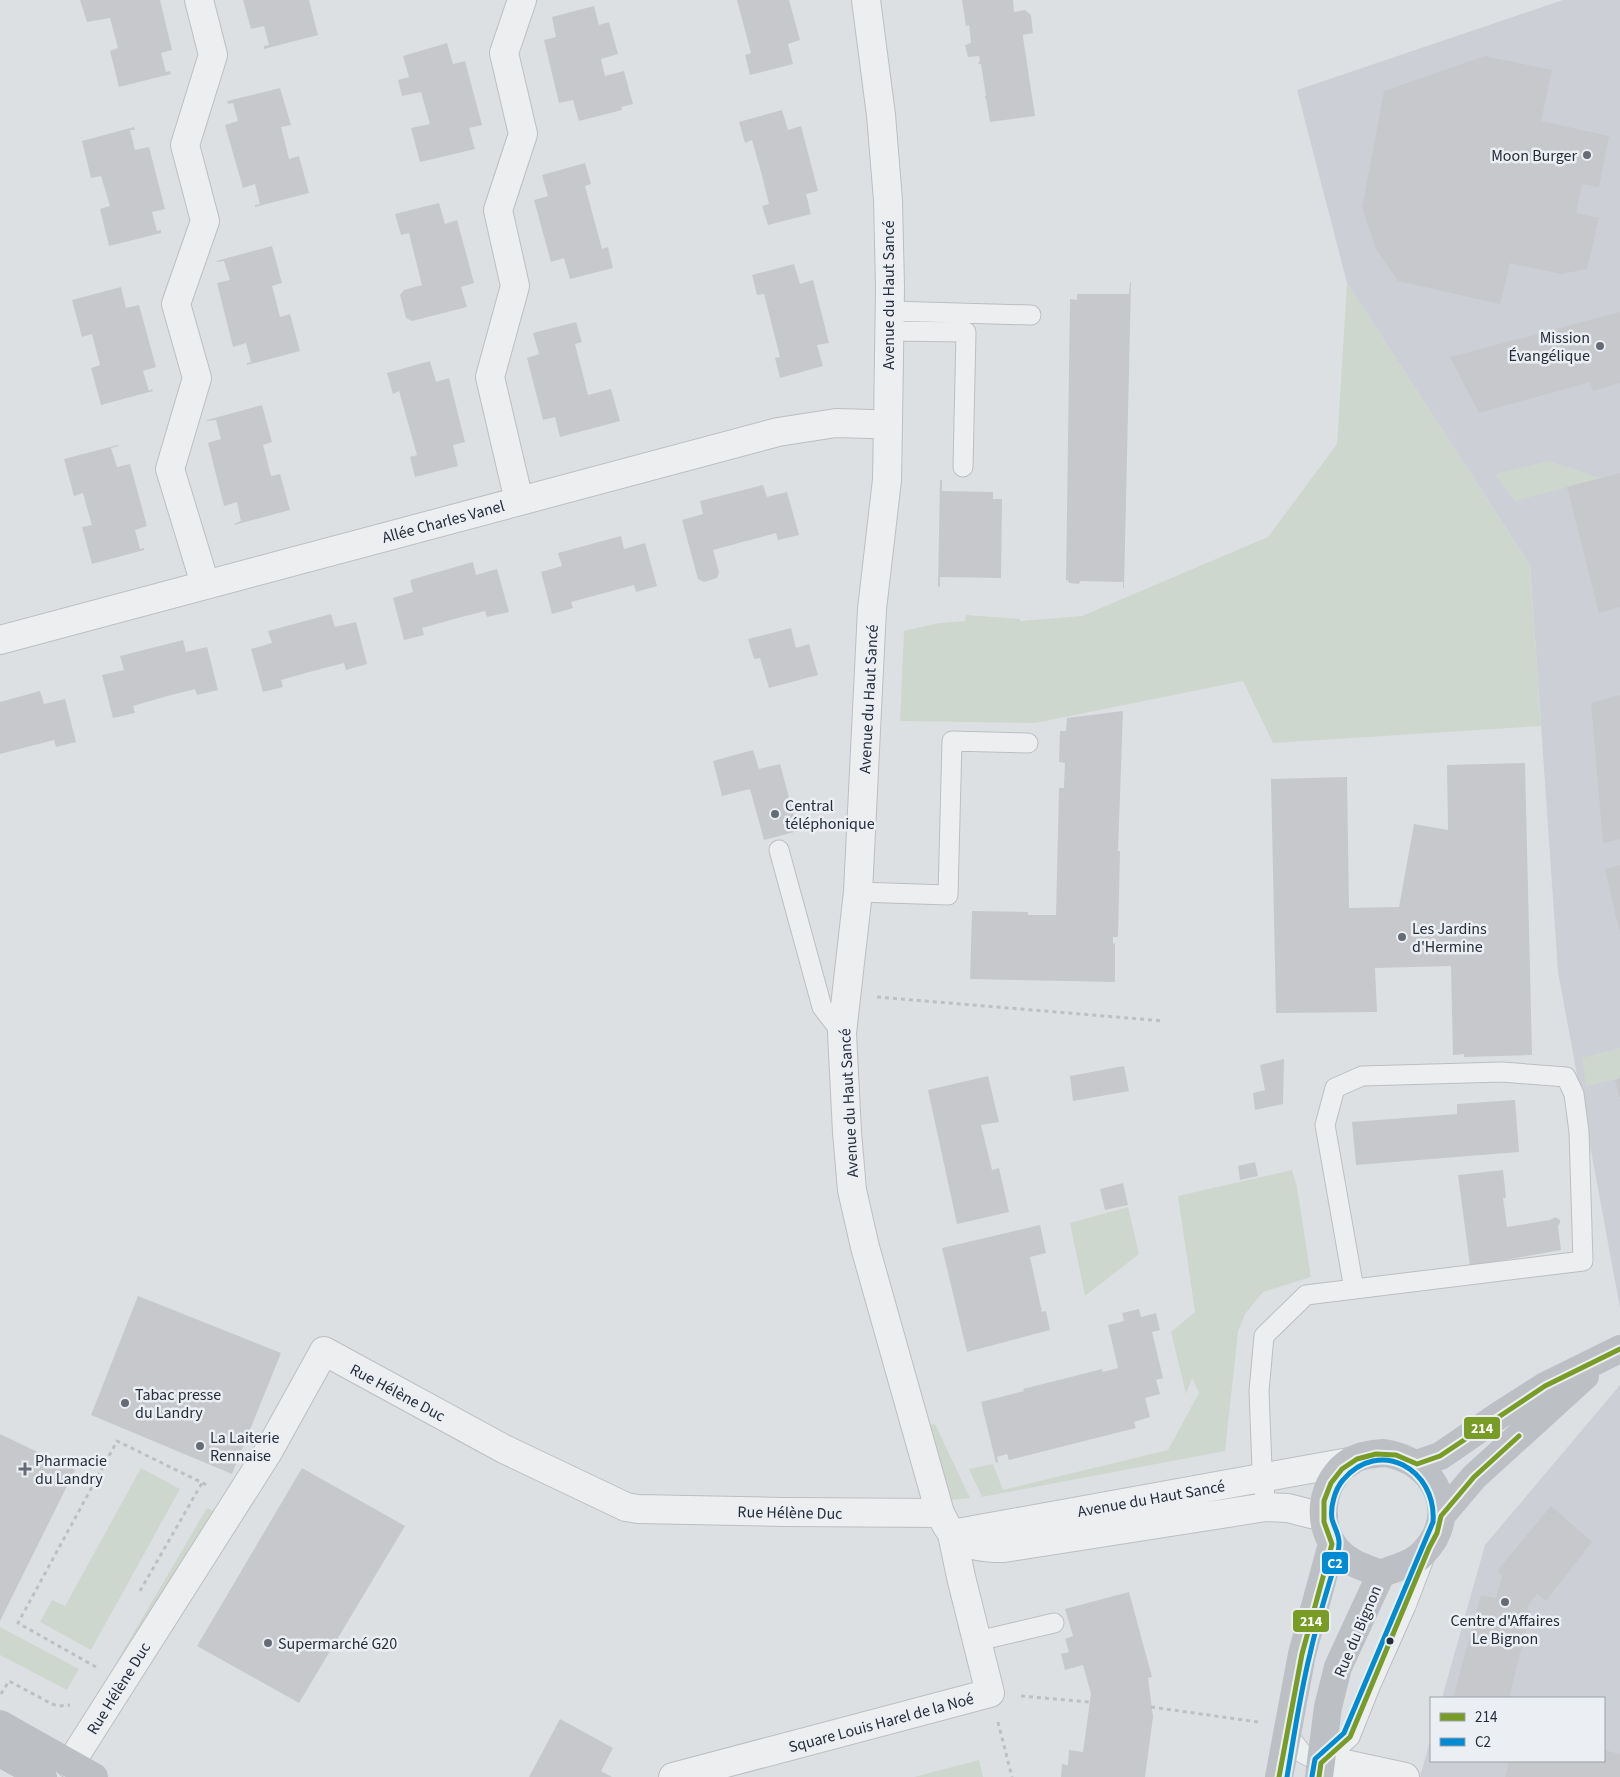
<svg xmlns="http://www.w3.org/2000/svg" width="1620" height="1777" viewBox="0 0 1620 1777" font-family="'Source Sans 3',sans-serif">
  <rect width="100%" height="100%" fill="#dde0e3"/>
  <path fill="#ccd0d6" d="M1563,0h57v1308l-62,-336 -28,-407 -183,-282 -50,-193z
    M1620,1385v392h-200l11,-40v24h173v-63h-162l43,-153z"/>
  <path fill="#ced7ce" d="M1347,283l183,282 11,161 -268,17 -30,-62 -208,42 -135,-2 4,-90 35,-8 26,-2 1,-6 54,4v2l62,-5 186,-79 69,-93z
    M1548,461l53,17 -86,23 -20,-27z
    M1620,1048v30l-34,8 -4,-28z
    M1292,1170l5,17 14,90 -48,15 -18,22 -7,18 -13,119 -243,46 -13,-28 24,-5 10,26 165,-40 31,-57 -7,-15 -6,16 -15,-62 24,-20 -17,-116z
    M1128,1207l11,47 -54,42 -15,-73z
    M935,1424l35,74 -19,2 -22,-75z
    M141,1468l39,21 -89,161 -51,-28 12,-22 13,6z
    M207,1508l13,6 -95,151 -8,-4z
    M0,1627l79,42 -12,21 -67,-35z
    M979,1760l4,17h-69z"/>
  <path fill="#c6c8cb" d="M80,0h80l12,50 -11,3 5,19 4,-1 1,3 -52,13 -9,-36 8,-3 -8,-30 -23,4z
    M243,0h66l9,35 -54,14v-3l5,-1 -5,-19 -13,3z
    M737,0h52l11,40 -12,4 5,20 -43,11 -5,-20 6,-2z
    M962,0h51l1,12 11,-2 6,5 2,18 -10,2v2l12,79 -45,6 -4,-24 -1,1v-3h1l-5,-32h-2l-1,-2 2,-1 -1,-5 -11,1 -3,-12 6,-2 -2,-18 -3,1z
    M594,6l5,19 10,-3 9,32 -17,5 4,17 19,-5 9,33 -12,3 1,3 -43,11 -6,-21 -14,3 -15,-63 12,-3 -4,-20z
    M447,43l6,21 12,-3 17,64 -13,3 6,21 -55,13 -9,-34 19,-4 -9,-32 -19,4 -4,-16 11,-3 -6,-21z
    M1485,56l67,14 -11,51 68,15 -10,51 -17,-3 -6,29 23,5 -12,51 -26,5 -51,-11 -10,41 -102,-23 -22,-32 -14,-41 22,-117z
    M280,88l11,37 -10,2 8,32 10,-3 10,37 -54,14v-2l5,-1 -5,-20 -12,4 -18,-63 13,-4 -5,-18 -5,1 -1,-3z
    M782,110l6,20 13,-4 17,65 -12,3 5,20 -43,11 -6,-19 7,-2 -8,-32 -9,-32 -7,3 -6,-21z
    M134,127l1,3h-5l5,20 14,-3 16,62 -13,3 5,19 4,-1v3l-52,13 -9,-37 10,-3 -9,-30 -10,2 -9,-37z
    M585,163l6,21 -6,2 17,63 6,-2 5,21 -43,11 -6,-21 -13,4 -17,-62 14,-4 -6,-21z
    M439,203l6,21 12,-4 17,63 -13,4 6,20 -55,14 -6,-3 -6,-23 4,-5 18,-5 -13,-52 -8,2 -6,-21z
    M272,246l10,37 -10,3 4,15 4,16 10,-3 10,37 -53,14v-2l4,-1 -5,-19 -13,4 -16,-64 13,-3 -6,-19 -7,1 -1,-1z
    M794,264l6,20 13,-4 16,63 -12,2 6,21 -43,12 -5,-20 5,-1 -16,-63 -7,1 -5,-20z
    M1130,282h1l-7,306h-1v-6l-43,-1 -1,3 -10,-1 -1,-3 -2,1 4,-282 7,1v-6h52z
    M121,287l5,21 13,-3 17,62 -13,4 6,20 3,-2 1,2 -52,14 -10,-37 9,-3 -8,-31 -10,3 -10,-37z
    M1620,312v71l-27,8 -3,-9 -111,31 -29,-56z
    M576,322l6,20 -7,2 13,51 23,-6 9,32 -60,16 -5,-20 -12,3 -16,-62 12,-4 -6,-21z
    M430,361l6,21 13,-4 16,64 -12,3 5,21 -43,11 -5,-20 7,-2 -18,-64 -6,3 -6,-21z
    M262,405l10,37 -9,3 4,15 4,16 9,-2 10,36 -56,15v-1l7,-3 -4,-19 -13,4 -16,-63 13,-4 -5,-19 -9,1v-1z
    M118,445l1,1 -8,2 6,19 13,-3 17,62 -12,4 5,19 4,-1v2l-52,14 -10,-37 10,-2 -5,-17 -4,-15 -9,3 -10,-37z
    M1620,473v134l-21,6 -32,-126z
    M940,480h2v11l51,1v7h9l-1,79 -61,-1v10l-2,-1z
    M763,485l4,12 20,-5 12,43 -21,5 -2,-7 -63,17 6,22 -2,6 -13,4 -6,-3 -16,-59 21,-6 -3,-13z
    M621,536l3,13 21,-6 12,43 -21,6 -2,-7 -63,17 2,6 -21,6 -11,-42 21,-6 -4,-13z
    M473,562l3,13 21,-6 12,43 -22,5 -2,-6 -31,8 -32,9 2,7 -20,5 -11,-42 20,-6 -3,-12z
    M331,614l4,13 21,-5 11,42 -21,6 -2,-7 -31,8 -32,9 2,7 -20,5 -12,-43 21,-6 -4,-12z
    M791,628l5,20 13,-4 9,31 -49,13 -9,-30 -6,1 -6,-20z
    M183,640l3,12 21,-5 11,43 -21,5 -2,-6 -31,8 -31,9 2,7 -22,5 -11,-43 22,-5 -4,-14z
    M40,691l4,13 21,-5 11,43 -20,5 -2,-7 -54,14v-52z
    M1620,695v144l-17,4 -12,-140z
    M1123,711l-5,140h2l-2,86h-5v7l2,-1v39l-145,-3 2,-68 56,1v3h28l3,-127h5v-3l1,-22 -6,-1 1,-31h6l1,-13z
    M753,750l6,19 21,-5 18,67 -34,9 -14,-51 -28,7 -9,-35z
    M1525,763l7,292 -68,2v-3l-11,1 -2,-89 -76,2 2,44 -101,1 -5,-234 76,-2 2,131 50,-1 15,-83 34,6 -1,-65z
    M1620,865v65h-1l-14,-61z
    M1284,1059l-1,45 -28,6 -2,-17 12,-3 -5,-25z
    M1124,1066l5,25 -56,10 -3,-25z
    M988,1076l11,46 -18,3 11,45 7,-2 10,44 -52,12 -29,-134z
    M1620,1078v19h-1l-4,-17z
    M1515,1100l4,52 -163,13 -4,-43 105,-8v-10z
    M1255,1162l3,14 -18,4 -2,-14z
    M1503,1170l3,28h-3l4,29 43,-7 5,-3 5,3v3l-2,3 3,24 -91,16 -12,-91z
    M1123,1183l5,22 -23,5 -5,-21z
    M1040,1225l6,28 -16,4 12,55 4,-1 4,19 -83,22 -25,-104z
    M138,1296l143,57 -49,121 -141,-59z
    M1139,1309l2,8 15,-4 4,17 -8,2 11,46 -7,2 4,14 -15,4 5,19 -16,5 2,6 -127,32 -2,-6 -10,3 1,5 -2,1 -15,-61 43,-11 -1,-2 44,-11 35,-9 1,3 15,-4 -10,-43 16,-4 -2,-8z
    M0,1434l75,36 -75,151z
    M302,1468l103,58 -106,177 -102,-57z
    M1551,1506l41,36 -46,59 -9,-7 -8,10 -1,6 3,1 -22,87h-56l28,-103 15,3 6,-22 -5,-5z
    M1129,1592l23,85 -4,1 5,39 -8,60h-84l1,-13 6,1 1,-15 14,2 8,-58 -8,-29 -18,5 -4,-16 8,-2 -4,-13 8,-3 -8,-27z
    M560,1719l53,29 -12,23 11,6h-83z
    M1604,1750l16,4v23h-115l4,-16h95z"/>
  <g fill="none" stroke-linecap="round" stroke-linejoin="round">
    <defs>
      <path id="lane" d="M890,311l141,4
        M889,331l77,1 -3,135
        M779,850l43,157 20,26
        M858,892l90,3 4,-154 76,2
        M1266,1507l-4,-39 -3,-77 5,-55 42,-41 277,-34 -4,-129 -5,-38 -8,-17 -64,-5 -140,4 -27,12 -10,37 29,164
        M978,1641l76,-18
        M1286,1732l16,21 19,10 29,-26 20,-50 36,-81 21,-55"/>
      <path id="street" d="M199,0l14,55 -28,90 20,76 -29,83 21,74 -27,91 35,115
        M866,0l15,115 7,85 2,87 -2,136 -1,57 -15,129 -14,283 -16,141 5,99 5,58 13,57 75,266c3,6 7,15 12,20 12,14 36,15 52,15l262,-41 22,1 35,9
        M519,501l-29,-124 25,-91 -17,-76 25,-76 -19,-81 18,-53
        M0,640l778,-208 58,-9 35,1 17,-1
        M952,1534l397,-72
        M1321,1763h19l65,14
        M70,1764l198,-312 56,-101 180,98 122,58 12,2 146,3 156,1
        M673,1777l317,-84 -29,-116 -9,-43"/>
    </defs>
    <use href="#lane" stroke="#bcbec1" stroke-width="21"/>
    <use href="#street" stroke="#bcbec1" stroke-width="30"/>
    <path stroke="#bdbfc3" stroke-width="3" stroke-dasharray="4 4" stroke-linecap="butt" d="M877,997l287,24
      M140,1591l62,-108
      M96,1667l-78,-44 99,-182 92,45
      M1,1694l8,-13 43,23 7,2 11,-1
      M1021,1696l68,6
      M1151,1707l107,15
      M998,1722l14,55"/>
    <use href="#lane" stroke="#edeef0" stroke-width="19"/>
    <use href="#street" stroke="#edeef0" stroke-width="28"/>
    <path stroke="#bcbfc3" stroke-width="28" d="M1384,1453c52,7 78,62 38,101 -11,12 -27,13 -41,20 -15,-6 -31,-10 -43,-23 -23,-26 -18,-71 13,-90 10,-6 21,-7 33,-8z
      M1417,1464l23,-8 12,-8 46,-32 47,-30 75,-37
      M1441,1516l33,-39 111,-101
      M0,1724l94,53
      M0,1753l43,24
      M1279,1777l23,-123 30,-110
      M1319,1777l9,-70 10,-40 43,-93"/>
    <defs>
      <path id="bus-1" d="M1279,1777l23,-123 30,-110 -8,-22v-21l7,-18 11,-14 15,-10 19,-5 20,1 21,9 23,-8 105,-70 75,-37
        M1319,1777l2,-14 29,-26 79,-189 8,-15 4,-17 33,-39 45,-41"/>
      <path id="bus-2" d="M1287,1777c7,-41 13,-83 23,-123 6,-27 14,-54 22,-80 2,-9 7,-20 7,-30 1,-8 -5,-17 -7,-25 -2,-12 3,-30 11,-39 36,-43 94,-11 90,42l-89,211 -29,26 -3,17"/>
    </defs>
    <use href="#bus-1" stroke="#ebeef3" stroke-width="9"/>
    <use href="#bus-2" stroke="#ebeef3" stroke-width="9"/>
    <use href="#bus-1" stroke="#789c26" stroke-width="5"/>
    <use href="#bus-2" stroke="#008bd2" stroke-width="5"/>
  </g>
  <g fill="#666c76" stroke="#ebeef3" stroke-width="2">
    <circle cx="1587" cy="155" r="5"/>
    <circle cx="1600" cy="346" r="5"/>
    <circle cx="775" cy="814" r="5"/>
    <circle cx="1402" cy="937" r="5"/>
    <circle cx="125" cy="1403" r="5"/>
    <circle cx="200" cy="1446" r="5"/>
    <path d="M22.5 1461.5h5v5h5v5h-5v5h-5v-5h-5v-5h5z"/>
    <circle cx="1505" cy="1602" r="5"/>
    <circle cx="268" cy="1643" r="5"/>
  </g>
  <circle fill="#262e3b" stroke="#ebeef3" stroke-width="2" cx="1390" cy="1641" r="4.5"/>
  <g text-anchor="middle" stroke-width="5" stroke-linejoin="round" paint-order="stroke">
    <g font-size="16" fill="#262e3b" stroke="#ebeef3" text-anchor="start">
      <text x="1577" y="161" text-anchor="end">Moon Burger</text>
      <text x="1590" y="343" text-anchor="end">Mission<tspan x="1590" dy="18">Évangélique</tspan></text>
      <text x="785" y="811">Central<tspan x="785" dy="18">téléphonique</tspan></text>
      <text x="1412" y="934">Les Jardins<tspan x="1412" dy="18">d'Hermine</tspan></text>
      <text x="135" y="1400">Tabac presse<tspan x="135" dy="18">du Landry</tspan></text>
      <text x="210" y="1443">La Laiterie<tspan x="210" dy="18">Rennaise</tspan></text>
      <text x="35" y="1466">Pharmacie<tspan x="35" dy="18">du Landry</tspan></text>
      <text x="1505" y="1626" text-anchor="middle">Centre d'Affaires<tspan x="1505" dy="18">Le Bignon</tspan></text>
      <text x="278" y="1649">Supermarché G20</text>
    </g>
    <g font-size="16" fill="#262e3b" stroke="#ebeef3">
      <text transform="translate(888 295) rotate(-90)" y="6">Avenue du Haut Sancé</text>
      <text transform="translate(443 521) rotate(-15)" y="6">Allée Charles Vanel</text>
      <text transform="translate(868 699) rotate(-87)" y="6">Avenue du Haut Sancé</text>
      <text transform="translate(848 1103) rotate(-93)" y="6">Avenue du Haut Sancé</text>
      <text transform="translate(398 1392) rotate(28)" y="6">Rue Hélène Duc</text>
      <text transform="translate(1151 1498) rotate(-10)" y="6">Avenue du Haut Sancé</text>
      <text transform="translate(790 1512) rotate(1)" y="6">Rue Hélène Duc</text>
      <text transform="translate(1357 1631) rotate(-67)" y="6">Rue du Bignon</text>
      <text transform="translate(118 1688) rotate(-58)" y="6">Rue Hélène Duc</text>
      <text transform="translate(881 1722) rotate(-15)" y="6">Square Louis Harel de la Noé</text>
    </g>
  </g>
  <g stroke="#ebeef3" stroke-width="2">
    <rect x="1463" y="1416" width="38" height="24" rx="5" fill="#789c26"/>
    <rect x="1321" y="1551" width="28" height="24" rx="5" fill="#008bd2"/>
    <rect x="1292" y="1609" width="38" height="24" rx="5" fill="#789c26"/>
  </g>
  <g font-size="14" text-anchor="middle" font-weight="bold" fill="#fff">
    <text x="1482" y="1433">214</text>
    <text x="1335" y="1568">C2</text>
    <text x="1311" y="1626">214</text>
  </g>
  <rect x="1430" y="1697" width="175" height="65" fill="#ebeef3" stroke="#9ca1a9"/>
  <rect x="1440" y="1713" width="25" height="8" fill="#789c26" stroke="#9ca1a9"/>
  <text x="1475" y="1722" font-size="15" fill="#262e3b">214</text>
  <rect x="1440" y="1738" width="25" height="8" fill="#008bd2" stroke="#9ca1a9"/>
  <text x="1475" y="1747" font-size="15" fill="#262e3b">C2</text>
</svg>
